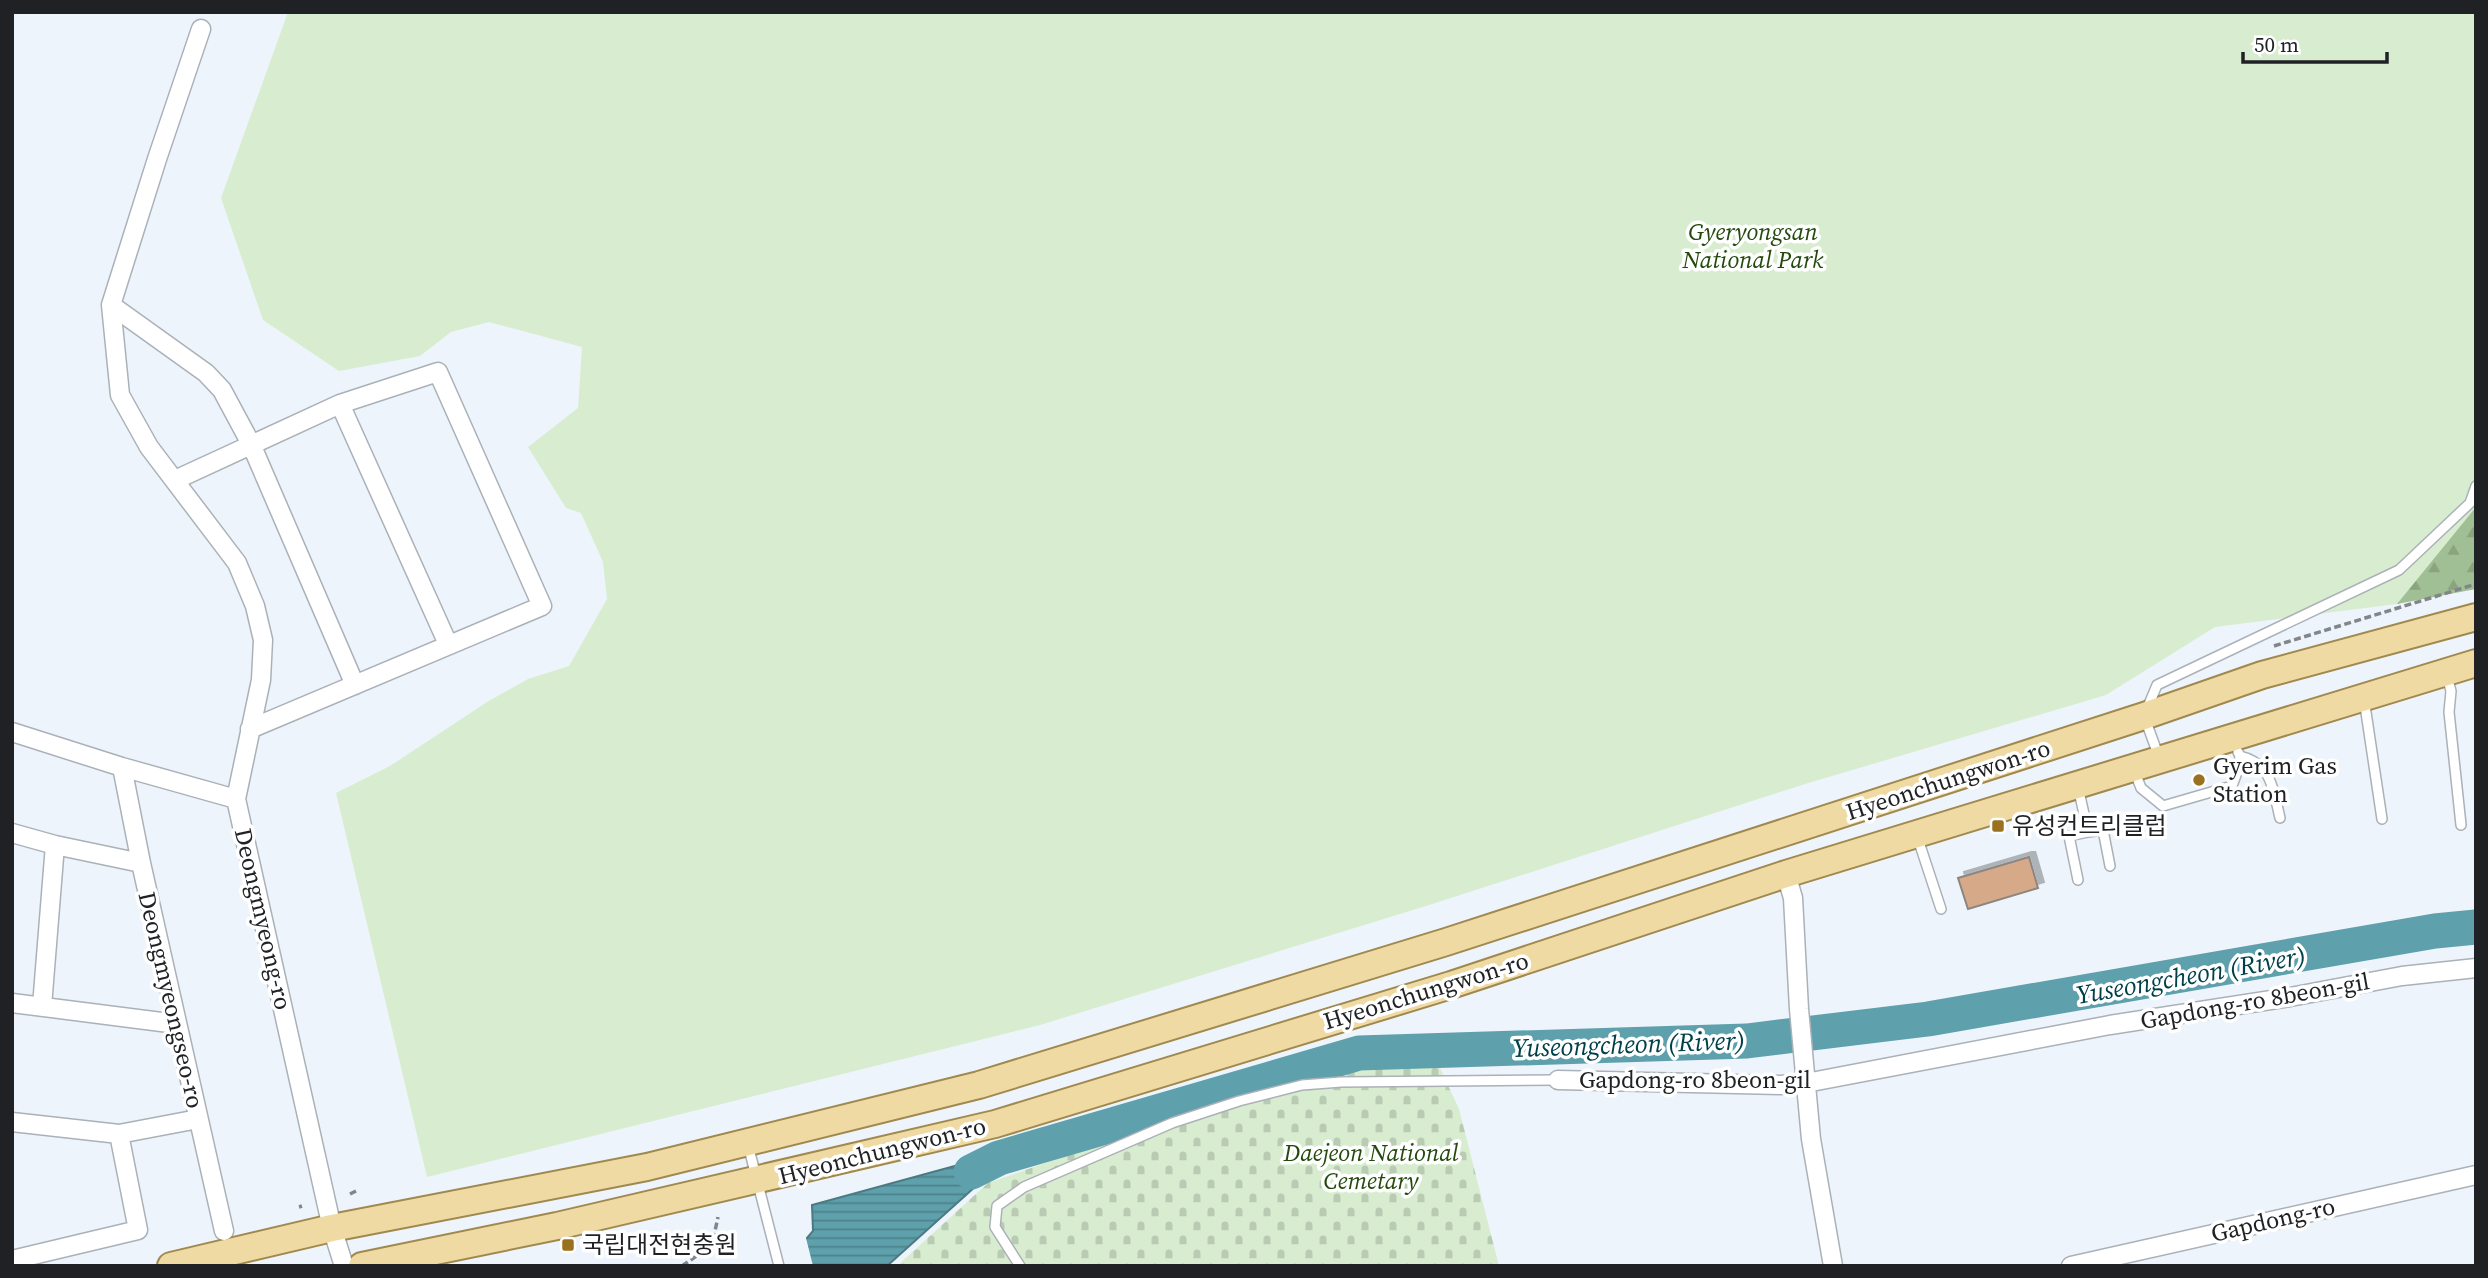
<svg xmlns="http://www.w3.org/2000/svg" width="2488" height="1278" viewBox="0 0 2488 1278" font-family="'Source Serif 4','Noto Sans KR',serif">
  <defs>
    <pattern id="forest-firs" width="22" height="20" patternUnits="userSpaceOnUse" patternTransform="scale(1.75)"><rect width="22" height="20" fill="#a0bf94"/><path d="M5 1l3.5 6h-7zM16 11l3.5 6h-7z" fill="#89a47f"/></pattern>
    <pattern id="cemetery-stones" width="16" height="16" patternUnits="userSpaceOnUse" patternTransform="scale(1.75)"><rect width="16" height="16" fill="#d8edd0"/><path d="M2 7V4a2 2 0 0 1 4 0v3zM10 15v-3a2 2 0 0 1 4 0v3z" fill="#b9cbb2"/></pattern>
    <pattern id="water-rules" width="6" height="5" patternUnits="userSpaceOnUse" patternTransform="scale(1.75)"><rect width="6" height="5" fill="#5ea0ab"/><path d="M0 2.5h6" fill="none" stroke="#4d828b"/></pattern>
    <filter id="shadow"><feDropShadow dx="6" dy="-6" stdDeviation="0" flood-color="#0004"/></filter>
  </defs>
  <rect width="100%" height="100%" fill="#edf4fb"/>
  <path fill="#d8edd0" d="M288,12h2188v557l-58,10 -21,25 -182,23 -109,68 -301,89 -379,122 -386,119 -613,152 -91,-384 54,-27 97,-64 41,-23 41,-13 38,-67 -4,-37 -22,-49 -15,-5 -38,-61 50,-39 4,-61 -93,-25 -38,10 -31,24 -81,15 -76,-51 -42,-122z"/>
  <path fill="url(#forest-firs)" d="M2476,507v82l-79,15z"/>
  <path fill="url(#cemetery-stones)" d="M1434,1055l25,54 40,157h-602l91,-83 285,-100z"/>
  <path fill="url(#water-rules)" stroke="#4b7a82" stroke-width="2" d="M1013,1150l2,15 -29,12 -99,89h-104l30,-35 -1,-26z"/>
  <path fill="#edf4fb" d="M805,1234l8,32h-34l1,-3z"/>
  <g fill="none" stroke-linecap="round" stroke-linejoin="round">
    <path stroke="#5ea0ab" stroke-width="35" d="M971,1172l28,-14 360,-105 388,-12 181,-22 507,-88 41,-4"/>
  </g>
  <path fill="#d6aa88" stroke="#8d8680" stroke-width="2" filter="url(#shadow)" d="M2029,857l9,31 -70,21 -10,-31z"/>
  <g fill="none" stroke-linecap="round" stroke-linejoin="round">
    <defs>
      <path id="service" d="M2446,673l5,18 -2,21 12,113
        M2364,699l18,120
        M2238,752l2,4c32,8 33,33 40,62
        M2159,757l-15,-41 13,-31 242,-115 71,-67 6,-17
        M2134,770l7,18 22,18 69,-20 7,-19 1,-11
        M2088,832l15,-2 7,36
        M1917,836l24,73
        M2078,880l-9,-44 19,-4 -10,-45
        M748,1145l31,121
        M1020,1266l-25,-39 2,-21 27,-19 148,-64 67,-22 63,-16 39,-3 217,-2"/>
      <path id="minor" d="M201,29l-44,130 -46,146 9,90 29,52 88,116 18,43 8,34 -2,40 -25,119
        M111,305l95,68 16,17 29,54 104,241
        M340,404l108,240
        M175,480l165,-76 98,-32 104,234 -292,123
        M12,732l110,35 114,32 96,429 12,38
        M122,767l19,96 83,368
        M12,833l43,12 86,18
        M1786,874l7,24 6,111 12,130 22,127
        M12,1003l165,21
        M42,1006l13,-161
        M1558,1080l222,5 26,-2 304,-58 180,-28 112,-21 74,-8
        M12,1122l107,12 79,-15
        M12,1260l126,-30 -19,-96
        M2071,1266l405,-91"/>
      <path id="primary" d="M171,1266l161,-38 315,-61 332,-82 467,-143 698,-226 118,-41 214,-58
        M362,1266l195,-40 438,-102 456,-139 335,-111 690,-211"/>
    </defs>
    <use href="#service" stroke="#abb1b8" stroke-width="12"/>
    <use href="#minor" stroke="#abb1b8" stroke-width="21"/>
    <use href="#primary" stroke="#a0894e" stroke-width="30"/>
    <path stroke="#82868b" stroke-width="3.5" stroke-dasharray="7 3.5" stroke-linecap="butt" d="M2274,646l202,-62
      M350,1194l6,-3
      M299,1207l3,-1
      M682,1266l30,-21 6,-28"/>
    <use href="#service" stroke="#fff" stroke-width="9"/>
    <use href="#minor" stroke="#fff" stroke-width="18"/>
    <use href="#primary" stroke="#f0daa3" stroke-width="26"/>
  </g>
  <g fill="#9a711e" stroke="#fff" stroke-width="2.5">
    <circle cx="2199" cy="780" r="7"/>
    <rect x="1991" y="819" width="14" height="14" rx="3.5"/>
    <rect x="561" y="1238" width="14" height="14" rx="3.5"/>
  </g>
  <g text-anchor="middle" stroke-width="7" stroke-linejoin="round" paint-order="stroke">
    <g font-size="24" font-style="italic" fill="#234a0c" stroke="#fff">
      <text x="1753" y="240">Gyeryongsan<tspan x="1753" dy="28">National Park</tspan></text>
      <text x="1371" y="1161">Daejeon National<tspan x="1371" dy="28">Cemetary</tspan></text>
    </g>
    <g font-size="24" fill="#1f2124" stroke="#fff" text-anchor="start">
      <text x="2213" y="774">Gyerim Gas<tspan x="2213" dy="28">Station</tspan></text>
      <text x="2012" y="834">유성컨트리클럽</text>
      <text x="582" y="1253">국립대전현충원</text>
    </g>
    <g font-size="24" fill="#1f2124" stroke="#fff">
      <text transform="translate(1948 780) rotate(-18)" y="8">Hyeonchungwon-ro</text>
      <text transform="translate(263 919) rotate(77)" y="8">Deongmyeong-ro</text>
      <text transform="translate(1426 991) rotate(-17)" y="8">Hyeonchungwon-ro</text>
      <text transform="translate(171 1000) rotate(77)" y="8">Deongmyeongseo-ro</text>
      <text transform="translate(2255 1001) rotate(-10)" y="8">Gapdong-ro 8beon-gil</text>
      <text x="1695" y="1088">Gapdong-ro 8beon-gil</text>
      <text transform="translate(882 1151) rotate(-14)" y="8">Hyeonchungwon-ro</text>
      <text transform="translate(2273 1220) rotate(-13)" y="8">Gapdong-ro</text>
    </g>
    <g font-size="26" font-style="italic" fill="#004049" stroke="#fff">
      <text transform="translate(2191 975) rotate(-10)" y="9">Yuseongcheon (River)</text>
      <text transform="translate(1629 1044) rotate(-2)" y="9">Yuseongcheon (River)</text>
    </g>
  </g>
  <rect width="2488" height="1278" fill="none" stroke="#1f2124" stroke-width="28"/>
  <path d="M2243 52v10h144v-10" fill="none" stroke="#1f2124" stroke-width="3.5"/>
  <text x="2254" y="52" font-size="21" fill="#1f2124" stroke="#ffffff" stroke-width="5" paint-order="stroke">50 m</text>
</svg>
